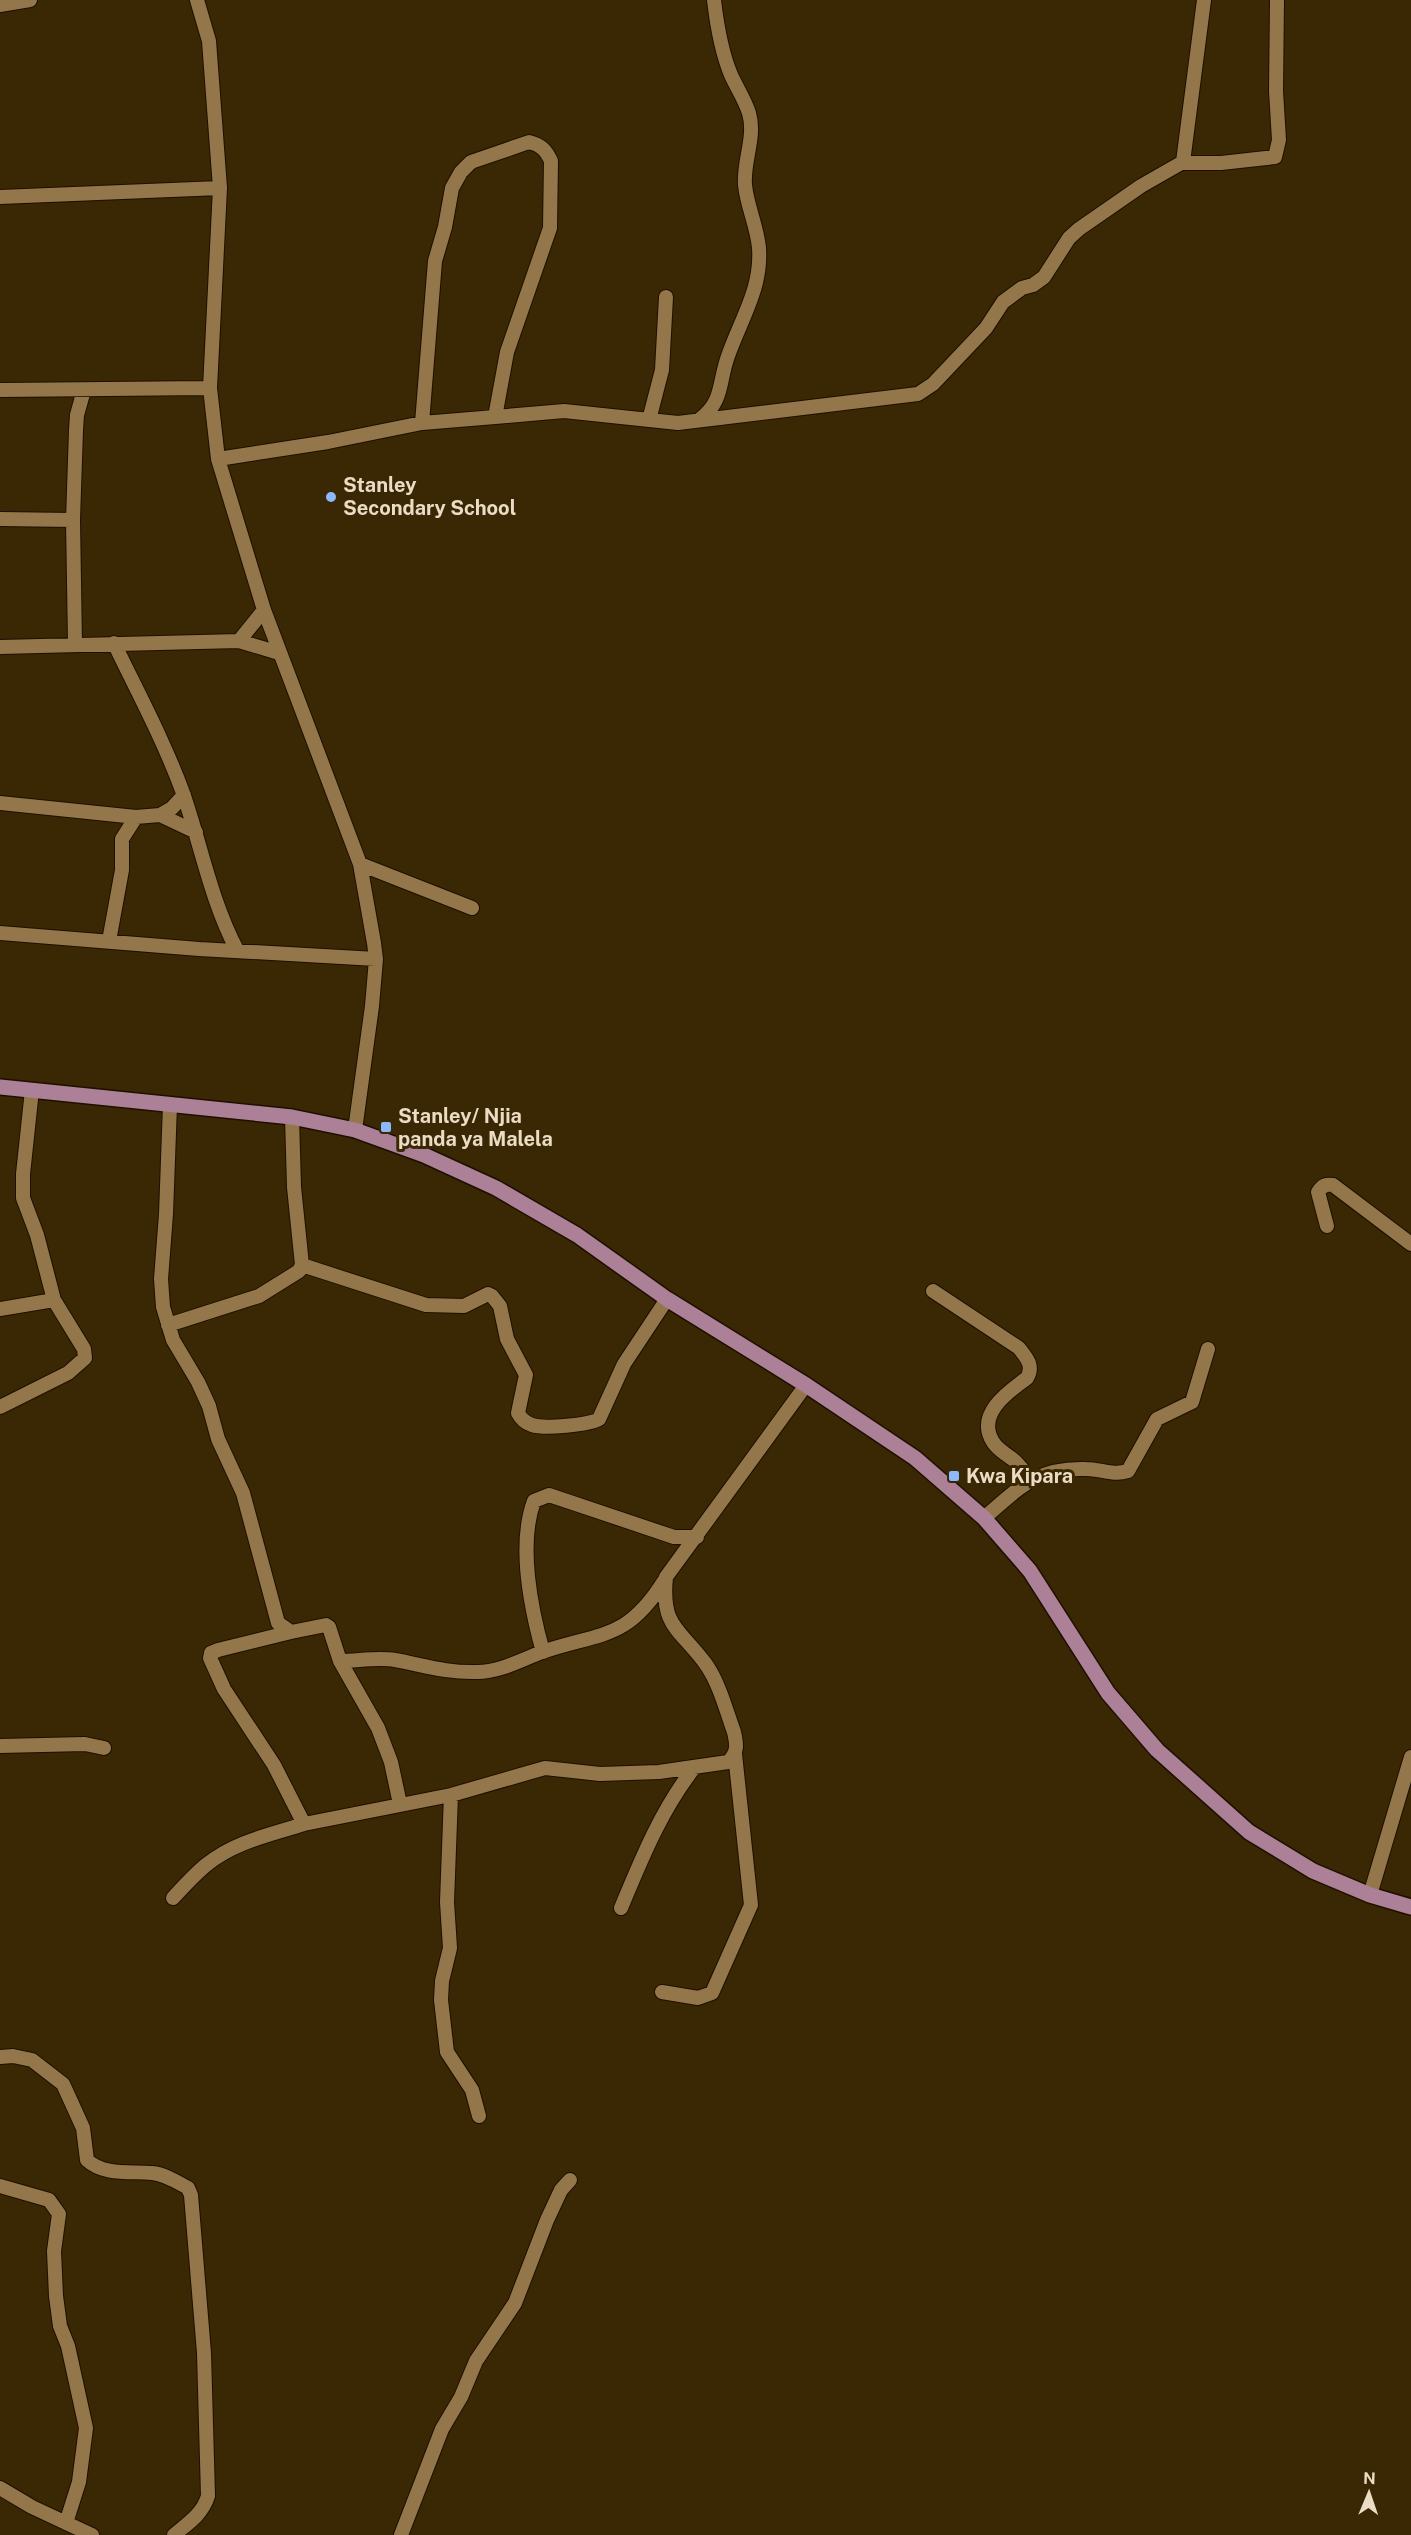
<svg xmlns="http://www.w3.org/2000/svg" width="1411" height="2535" viewBox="0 0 1411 2535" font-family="'Public Sans',sans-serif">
  <rect width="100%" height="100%" fill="#3a2703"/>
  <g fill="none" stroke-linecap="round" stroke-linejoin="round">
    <defs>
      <path id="minor" d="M197,0l12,41 11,147 -10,200 8,71 46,151 96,254 14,79 2,16 -4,47 -17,124
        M0,5l30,-5
        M1182,163h39l54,-6 4,-17 -3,-49 1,-91
        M0,197l220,-9
        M0,390l210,-2
        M649,420l13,-50 4,-73
        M699,420c25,-19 19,-36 29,-64 13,-37 34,-68 31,-108 -2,-22 -12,-42 -14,-63 -2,-24 11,-48 4,-72 -4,-13 -12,-25 -18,-38 -10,-24 -14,-49 -17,-75
        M422,423l13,-162 10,-34 7,-39 9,-16 10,-10 58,-20c12,3 17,8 22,19l-1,67 -43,124 -12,65
        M218,459l110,-17 94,-19 73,-6 69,-6 114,12 240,-29 15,-10 53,-56 17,-26 19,-14 11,-3 11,-8 25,-39 10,-9 62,-43 42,-24 21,-162
        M0,519l73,1
        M239,641l25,-31
        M114,643c24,50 50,98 69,150 18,52 28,108 54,157
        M75,644l-2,-124 3,-90 1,-15 7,-25
        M0,647l239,-6 40,12
        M0,803l136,14 24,-2 12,-7 12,-13
        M160,815l36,17
        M360,864l112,44
        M0,933l199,16 177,10
        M109,941l13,-71v-31l14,-22
        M170,1105l-4,109 -5,65 2,28 10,33 25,42 11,24 9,33 25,54 35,130 13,9 35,-7 3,2 11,34 38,67 13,34 9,42
        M1327,1226l-9,-34c5,-7 8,-8 15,-7l78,59
        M302,1265l124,40 38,1 24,-12 4,2 8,10 7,33 19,36 -8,38c3,6 8,10 14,12 12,4 57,0 67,-6l25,-55 43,-65
        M933,1291l86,57c8,10 15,18 8,30 -21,15 -51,37 -34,64 5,8 12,11 18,16 7,4 14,15 19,21
        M0,1309l54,-9
        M168,1325l91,-29 40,-25 3,-6 -8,-78 -2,-70
        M0,1407l68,-34 17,-15 -1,-9 -30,-49 -17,-65 -14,-37v-24l9,-84
        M984,1518c35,-30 53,-51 102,-49 15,0 27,7 42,2l29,-52 35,-17 16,-53
        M291,1632l-73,18 -7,3 -1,5 14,31 50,76 30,59 147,-29 94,-27 55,6 59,-2 69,-10c10,-10 9,-17 6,-30 -8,-22 -15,-50 -29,-69 -26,-35 -44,-36 -39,-86l140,-192
        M543,1652c-12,-43 -25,-108 -9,-151l15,-6 125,42h23
        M340,1661c17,0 38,-4 55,-1 28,5 51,13 82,12 23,0 44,-12 65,-20 60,-20 85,-12 122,-71
        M0,1746l85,-2 19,4
        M451,1795l-4,107 3,46 -8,33 -1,19 6,52 25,38 7,26
        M1370,1895l41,-138
        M173,1898c10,-11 21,-23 33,-33 28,-23 63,-30 98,-41
        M621,1908c20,-48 40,-98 73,-140
        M662,1992l36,6 14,-5 39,-88 -16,-151
        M0,2057l13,-1 19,4 31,24 20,44 4,32c17,16 44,11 65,13 13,1 25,9 36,15l3,7 13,158 4,143c-6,19 -20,27 -34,39
        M0,2186l49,14 10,14 -5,37 2,45 4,30 8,20 18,82 -7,54 -13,41
        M0,2488l32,19 60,28
        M401,2535l41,-106 19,-32 15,-36 39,-58 32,-83 14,-30 9,-10"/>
      <path id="major" d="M0,1087l292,30 63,13 69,25 72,33 81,47 90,64 139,86 109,73 69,60 46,53 78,122 49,57 92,82 64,39 57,24 41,12"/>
    </defs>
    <use href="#minor" stroke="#1d1000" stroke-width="16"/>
    <use href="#major" stroke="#1d1000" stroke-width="18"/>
    <use href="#minor" stroke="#93774a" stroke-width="14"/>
    <use href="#major" stroke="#ac8197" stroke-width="15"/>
  </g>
  <g fill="#8db9fc" stroke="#3a2703" stroke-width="2">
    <circle cx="331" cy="497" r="6"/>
    <rect x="380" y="1121" width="12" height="12" rx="3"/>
    <rect x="948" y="1470" width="12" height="12" rx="3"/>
  </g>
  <g text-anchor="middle" stroke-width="6" stroke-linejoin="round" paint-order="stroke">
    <g font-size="20" font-weight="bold" fill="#ebdcc5" stroke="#3a2703" text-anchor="start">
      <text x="343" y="492">Stanley<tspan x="343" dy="23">Secondary School</tspan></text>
      <text x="398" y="1123">Stanley/ Njia<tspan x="398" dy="23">panda ya Malela</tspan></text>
      <text x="966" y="1483">Kwa Kipara</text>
    </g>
  </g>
  <g transform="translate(1369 2493) rotate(2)" stroke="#3a2703" stroke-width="4.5" paint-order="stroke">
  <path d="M0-4.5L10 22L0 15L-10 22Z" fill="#ebdcc5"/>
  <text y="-9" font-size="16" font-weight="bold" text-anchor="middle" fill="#ebdcc5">N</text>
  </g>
</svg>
